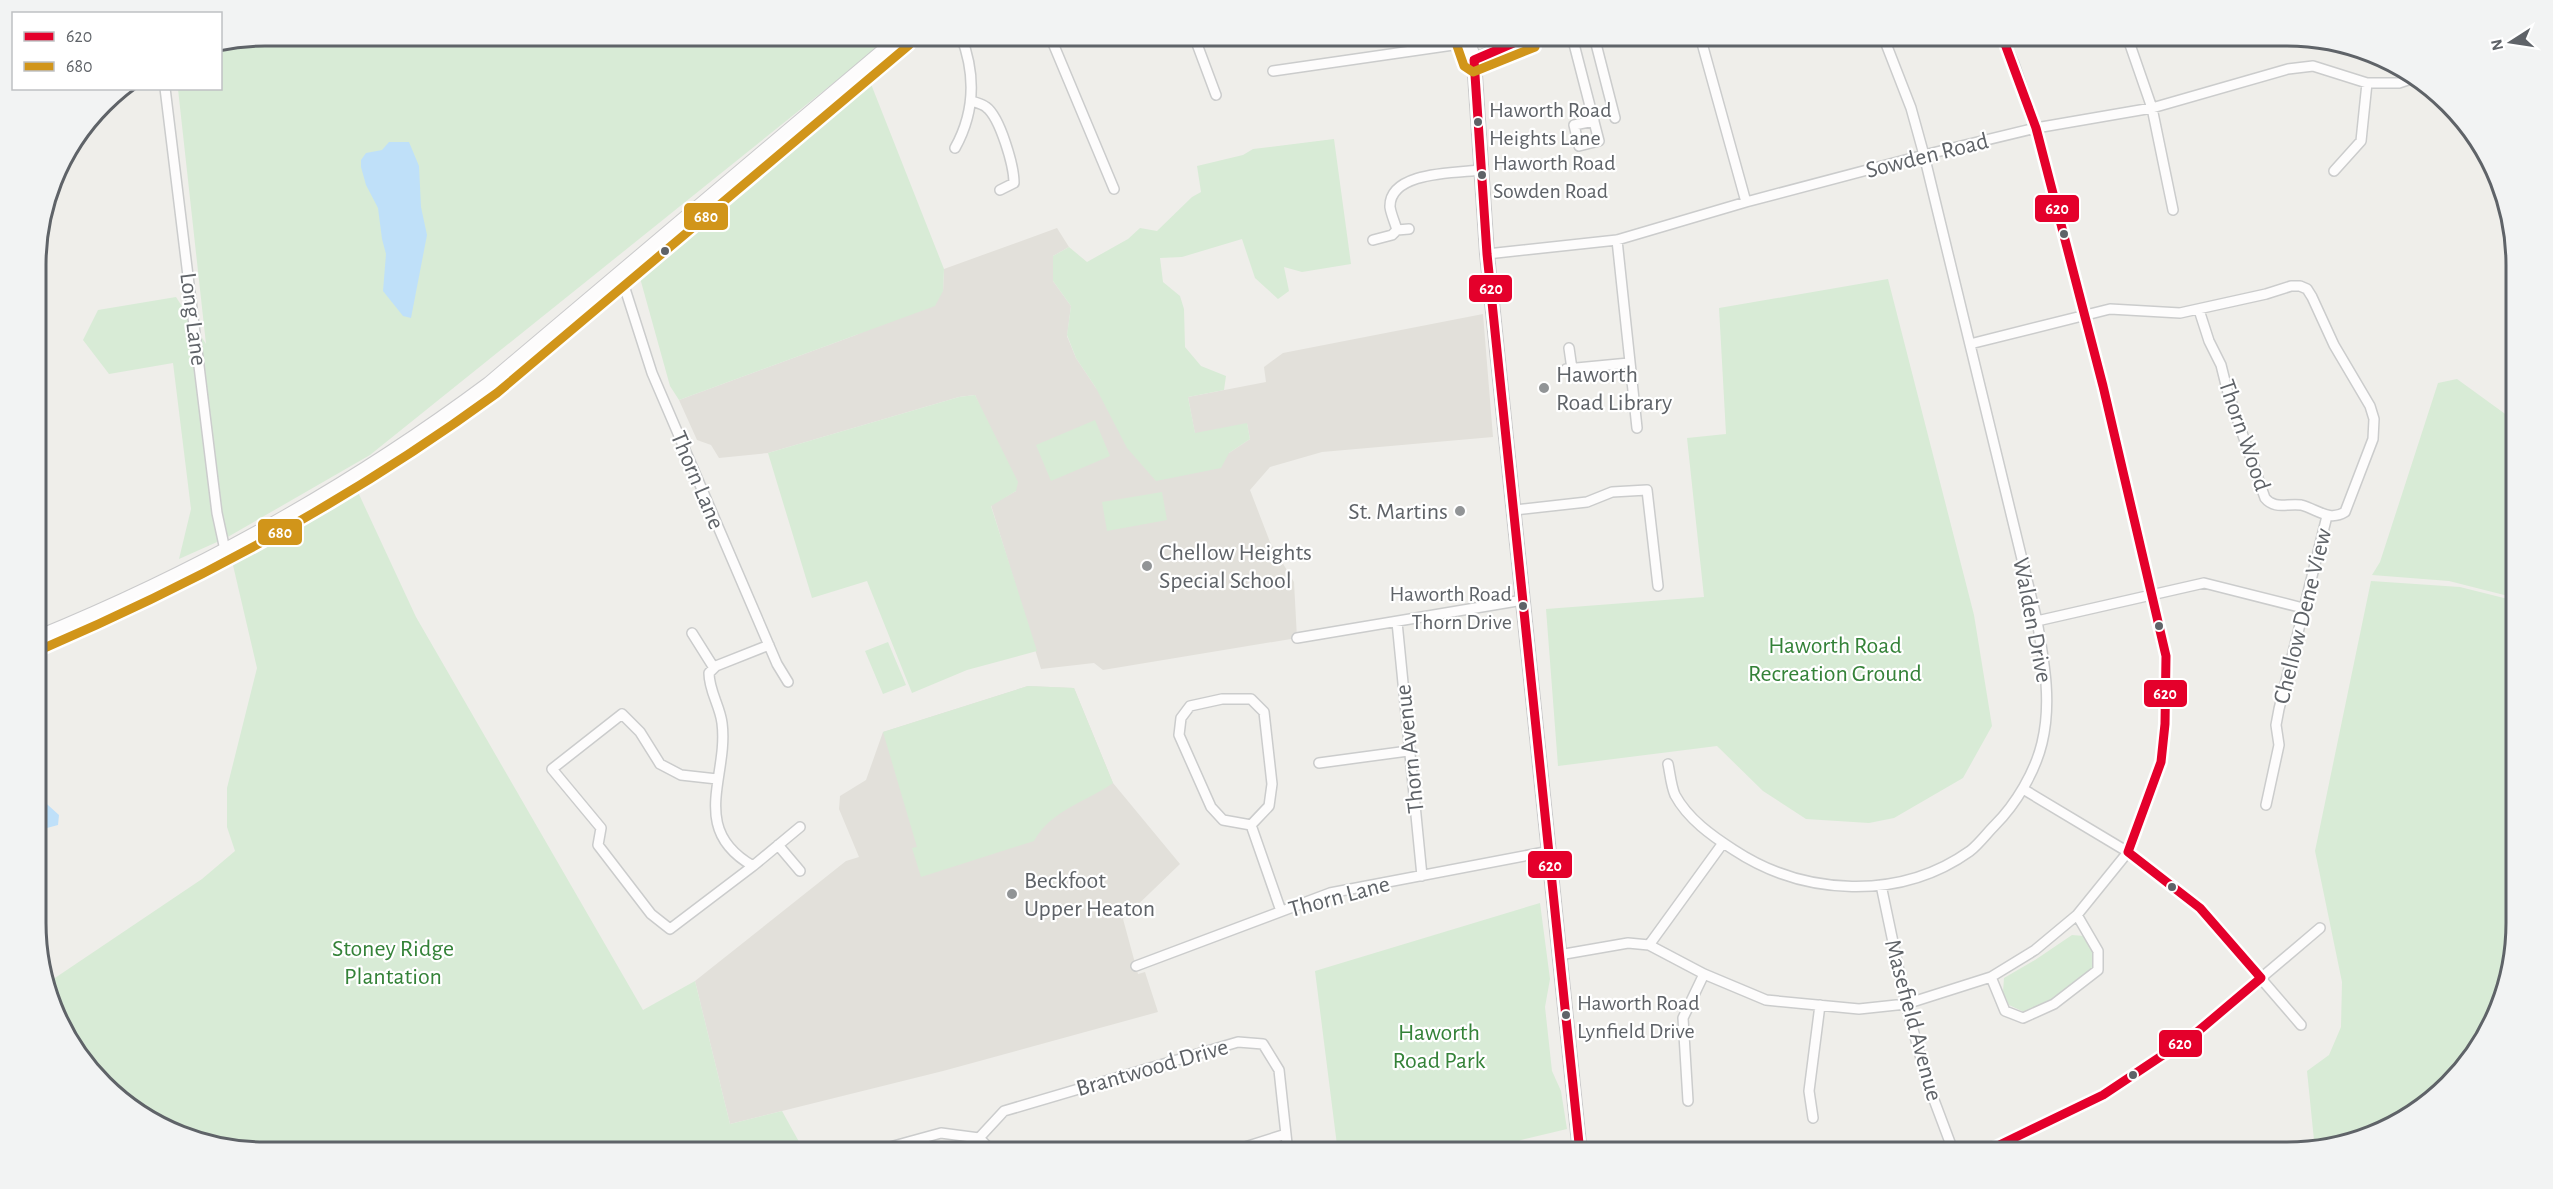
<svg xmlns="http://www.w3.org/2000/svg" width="2553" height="1189" viewBox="0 0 2553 1189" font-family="'Alegreya Sans',sans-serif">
  <rect width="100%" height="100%" fill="#efeeea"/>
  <path fill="#e2e0da" d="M1057,228l12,19 -16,9v25l18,25 -4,30 9,22 20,30 133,65 21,-14 -3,-15 -52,10 -7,-37 78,-15 -2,-15 19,-14 200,-39 10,123 -171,15 -52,15 -20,23 20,52 24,40 3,56 -194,32 -9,-7 -53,6 -50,-164 25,-14 -41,-96 -16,2 -191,56 -49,5 -8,-13 -14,-5 -18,-40 177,-65 87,-44 1,-22z
    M1028,686l46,2 39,95 67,81 -57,55 15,55 7,-2 13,40 -215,59 -213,53 -35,-143 151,-120 13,-4 -20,-48 1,-13 26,-16 17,-48z"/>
  <path fill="#d8ebd6" d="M266,36h626l-522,419 -144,83 -47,21 12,-50 -18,-146 -64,11 -26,-34 15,-30 78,-13 30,47 -28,-255 42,-1 1,-43z
    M871,84l73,185 -1,22 -8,15 -256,94 -9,-14 -30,-108z
    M1334,139l17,125 -49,8 -18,-5 5,24 -11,8 -23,-21 -13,-39 -60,18 -22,1 3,24 17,14 4,13 1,38 16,19 25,10 -2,14 -36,7 7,36 52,-10 3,16 -21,14 -8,15 -65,13 -29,-33 -31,-60 -20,-30 -9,-23 4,-29 -18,-25v-25l16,-9 18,15 41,-23 12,-11 17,3 35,-34 9,-5 -4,-26 46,-11 10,-6z
    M1888,279l86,336 18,111 -29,52 -69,40 -25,5 -63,-4 -43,-28 -46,-45 -159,20 -12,-157 158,-12 -17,-159 39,-4 -7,-126z
    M2457,379l51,37 8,1v181l-67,-17 -77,-6 8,-13 58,-179z
    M975,395l43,87 -2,9 -25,15 46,145 -70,19 -55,23 -45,-112 -55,17 -44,-145 191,-56z
    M1095,420l15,36 -59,25 -15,-36z
    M357,490l59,127 227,393 52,-29 35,143 52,-13 21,38 -1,4h-536l-89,-18 -51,-30 -43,-42 -30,-52 -7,-27 156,-105 33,-28 -8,-24v-39l30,-120 -25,-107z
    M1162,492l5,28 -60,11 -5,-29z
    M2371,581l89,6 56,14 1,323 -18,88 -39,62 -45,40 -54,27 -46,9 -8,-79 22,-16 12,-28 1,-45 -27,-131z
    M888,642l18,43 -23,9 -18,-43z
    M1028,686l46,2 39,95c-27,19 -62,27 -79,58l-113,36 -9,-29 5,-1 -34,-115z
    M1540,903l10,76 -5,28 7,64 9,20 6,38 -46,11 -23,13h-160l-23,-182z
    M2072,935l12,1 10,17v15l-42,31 -28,13 -15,-7 -6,-13 1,-14 31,-18z"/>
  <path fill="#bfe0f9" d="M389,142h20l10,24 2,41 6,28 -16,83 -8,-2 -20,-25 3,-37 -4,-15 -4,-31 -12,-23 -5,-18v-7l5,-7 16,-3z
    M38,796l21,19 -1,10 -11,3 -9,-2z"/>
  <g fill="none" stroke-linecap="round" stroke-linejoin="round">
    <defs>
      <path id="minor" d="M1050,36l64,153
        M1194,36l22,59
        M1573,36l1,8 25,97 -20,5 -5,-21 20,-4
        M1594,36l21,82
        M1700,36l46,166
        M2127,36l25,72 21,102
        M1273,71l194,-28
        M165,88l52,425 8,37
        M972,101c5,2 10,3 14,6 14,10 28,59 28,76l-14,7
        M955,148c20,-36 21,-73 6,-112
        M2334,171l27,-30 6,-58
        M1397,230l12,-1
        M1373,240l19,-5 5,-5c-2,-7 -6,-16 -7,-23 -1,-36 67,-34 91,-37
        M1617,240l20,188
        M1487,254l130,-14 129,-38 178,-47 112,-27 116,-20 136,-39 25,-3 54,17h32l18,-6
        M620,273l32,100 125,291 11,18
        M1970,344l140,-35 70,4 86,-19 25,-8h9l7,3 5,8 22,48 36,61 4,13 -1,20 -28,73c-16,10 -28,-3 -44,-7 -14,-2 -26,5 -36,-7l-37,-105 -7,-28 -12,-24 -10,-31
        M1569,348l3,21
        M1566,369l63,-6
        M1515,510l72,-8 25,-10 35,-2 11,96
        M2037,621l167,-38 99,25
        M1397,622l25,254
        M692,633l22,35
        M1297,638l226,-38
        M769,645l-53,21 -7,7c0,18 11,33 13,50 7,53 -34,106 31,143l47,-39
        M1319,763l89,-12
        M1668,764c2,9 3,22 7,31 13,24 37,41 59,55 70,46 166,51 236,1 9,-7 17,-18 25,-26 21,-21 40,-53 47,-82 10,-41 2,-82 -5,-122l-113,-466 -13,-47 -28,-72
        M717,779l-36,-4 -21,-11 -20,-32 -18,-18 -70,55 49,59 -3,17 53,69 19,15 83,-63
        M2023,789l105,63 72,56 101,117
        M2266,805l13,-60 -3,-20 3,-16 48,-193
        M1251,825l18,-19 3,-22 -8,-72 -13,-13h-29l-32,7 -9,12 -2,17 32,72 12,13 28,5 30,86
        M778,845l22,26
        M1881,885l25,119 22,80 26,69
        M1649,945l74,-102
        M1559,955l69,-12 21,2 55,29 62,26 93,9 47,-5 85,-27 44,-27 42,-35 51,-63 33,-90 4,-38 1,-68 -63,-270 -67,-258 -22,-64 -12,-28
        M1136,966l194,-73 220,-42
        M1991,977l14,34 18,7 31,-14 44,-34v-19l-21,-36
        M1688,1101l-5,-83 21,-44
        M1813,1118l-4,-27 11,-86
        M979,1138l25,-27 234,-69 25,2 16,26 9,83
        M879,1153l11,-6 51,-14 38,5 15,15
        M1226,1153l60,-19
        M1982,1153l121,-58 93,-62 124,-105"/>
      <path id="tertiary" d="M1474,60l56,-24"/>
      <path id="secondary" d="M1466,36l8,24 13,194 93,899
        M37,638c159,-65 314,-151 452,-254l412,-348"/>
    </defs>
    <use href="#minor" stroke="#cbcccc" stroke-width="12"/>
    <use href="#tertiary" stroke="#cbcccc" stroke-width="15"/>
    <use href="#secondary" stroke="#cacacb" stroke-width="16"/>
    <use href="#minor" stroke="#fdfcfc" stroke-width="9"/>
    <use href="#tertiary" stroke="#fdfcfc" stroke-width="12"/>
    <use href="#secondary" stroke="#fdfcfc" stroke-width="14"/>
    <defs>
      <path id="bus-1" d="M1530,36l-56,24 13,194 93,899
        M1983,1153l120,-58 93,-62 65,-55 -61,-70 -72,-56 33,-90 4,-38 1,-68 -63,-270 -67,-258 -34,-92"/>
      <path id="bus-2" d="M1455,40l9,26 9,6 62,-25
        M42,649c161,-69 313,-152 455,-256l412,-348"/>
    </defs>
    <use href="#bus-1" stroke="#fff" stroke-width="14"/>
    <use href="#bus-2" stroke="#fff" stroke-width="14"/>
    <use href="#bus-1" stroke="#e4002b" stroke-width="9"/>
    <use href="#bus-2" stroke="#d1951a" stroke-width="9"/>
  </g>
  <g fill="#5f6368" stroke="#fff" stroke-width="2">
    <circle cx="1478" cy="122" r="5"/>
    <circle cx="1482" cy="175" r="5"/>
    <circle cx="2064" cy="234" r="5"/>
    <circle cx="665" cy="251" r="5"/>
    <circle cx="1523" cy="606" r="5"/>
    <circle cx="2159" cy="626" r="5"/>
    <circle cx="2172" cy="887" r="5"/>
    <circle cx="1566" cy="1015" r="5"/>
    <circle cx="2133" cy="1075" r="5"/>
  </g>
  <g fill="#919496" stroke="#fff" stroke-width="2">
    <circle cx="1544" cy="388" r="6"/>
    <circle cx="1460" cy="511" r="6"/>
    <circle cx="1147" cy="566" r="6"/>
    <circle cx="1012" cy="894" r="6"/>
  </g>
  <g text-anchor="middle" stroke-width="4.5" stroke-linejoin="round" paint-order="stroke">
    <g font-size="22" fill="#5f6368" stroke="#fff" text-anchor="start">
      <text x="1489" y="117">Haworth Road<tspan x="1489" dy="28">Heights Lane</tspan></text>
      <text x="1493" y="170">Haworth Road<tspan x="1493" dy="28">Sowden Road</tspan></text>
      <text x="1512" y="601" text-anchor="end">Haworth Road<tspan x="1512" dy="28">Thorn Drive</tspan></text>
      <text x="1577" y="1010">Haworth Road<tspan x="1577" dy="28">Lynfield Drive</tspan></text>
    </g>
    <g font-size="24" fill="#5f6368" stroke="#fff">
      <text transform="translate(1927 155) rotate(-14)" y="8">Sowden Road</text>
      <text transform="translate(194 319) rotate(83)" y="8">Long Lane</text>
      <text transform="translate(2245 435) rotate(71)" y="8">Thorn Wood</text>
      <text transform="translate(698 480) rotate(67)" y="8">Thorn Lane</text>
      <text transform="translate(2302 616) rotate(-76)" y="8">Chellow Dene View</text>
      <text transform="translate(2033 620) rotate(79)" y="8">Walden Drive</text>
      <text transform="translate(1409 749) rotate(-96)" y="8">Thorn Avenue</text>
      <text transform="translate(1339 896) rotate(-15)" y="8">Thorn Lane</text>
      <text transform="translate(1914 1020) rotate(75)" y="8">Masefield Avenue</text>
      <text transform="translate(1152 1067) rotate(-16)" y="8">Brantwood Drive</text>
    </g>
    <g font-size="24" fill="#5f6368" stroke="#fff" text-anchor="start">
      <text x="1556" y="382">Haworth<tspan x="1556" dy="28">Road Library</tspan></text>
      <text x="1448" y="519" text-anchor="end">St. Martins</text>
      <text x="1159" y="560">Chellow Heights<tspan x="1159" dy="28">Special School</tspan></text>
      <text x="1024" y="888">Beckfoot<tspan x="1024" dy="28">Upper Heaton</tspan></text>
    </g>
    <g font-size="24" fill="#348238" stroke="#fff">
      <text x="1835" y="653">Haworth Road<tspan x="1835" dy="28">Recreation Ground</tspan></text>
      <text x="393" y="956">Stoney Ridge<tspan x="393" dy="28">Plantation</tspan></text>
      <text x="1439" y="1040">Haworth<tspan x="1439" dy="28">Road Park</tspan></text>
    </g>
  </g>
  <path d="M0 0H2553V1189H0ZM265 46H2287A219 219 0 0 1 2506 265V923A219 219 0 0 1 2287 1142H265A219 219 0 0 1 46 923V265A219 219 0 0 1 265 46Z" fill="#f2f3f3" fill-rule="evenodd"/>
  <path fill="none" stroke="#5f6368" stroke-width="3" d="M265 46H2287A219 219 0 0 1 2506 265V923A219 219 0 0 1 2287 1142H265A219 219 0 0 1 46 923V265A219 219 0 0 1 265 46Z"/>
  <g stroke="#fff" stroke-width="2">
    <rect x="2034" y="194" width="46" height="29" rx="6" fill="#e4002b"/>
    <rect x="683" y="202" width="46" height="29" rx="6" fill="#d1951a"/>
    <rect x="1468" y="274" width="45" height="29" rx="6" fill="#e4002b"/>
    <rect x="257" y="518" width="46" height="28" rx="6" fill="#d1951a"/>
    <rect x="2143" y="679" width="45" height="29" rx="6" fill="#e4002b"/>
    <rect x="1527" y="850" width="46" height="29" rx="6" fill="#e4002b"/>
    <rect x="2158" y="1029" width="45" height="29" rx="6" fill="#e4002b"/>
  </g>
  <g font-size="16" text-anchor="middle" font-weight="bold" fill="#fff">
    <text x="2057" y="214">620</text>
    <text x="706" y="222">680</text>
    <text x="1491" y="294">620</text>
    <text x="280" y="538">680</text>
    <text x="2165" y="699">620</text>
    <text x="1550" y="871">620</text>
    <text x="2180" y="1049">620</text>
  </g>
  <rect x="12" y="12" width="210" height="78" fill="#ffffff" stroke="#bfc1c3" stroke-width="1.5"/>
  <rect x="24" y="32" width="30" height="9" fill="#e4002b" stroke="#bfc1c3" stroke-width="1.5"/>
  <text x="66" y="42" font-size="18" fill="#5f6368">620</text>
  <rect x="24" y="62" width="30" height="9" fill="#d1951a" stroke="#bfc1c3" stroke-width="1.5"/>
  <text x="66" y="72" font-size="18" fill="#5f6368">680</text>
  <g transform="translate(2511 42) rotate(258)" stroke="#ffffff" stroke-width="4.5" paint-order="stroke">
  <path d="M0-4.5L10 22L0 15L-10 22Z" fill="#5f6368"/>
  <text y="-9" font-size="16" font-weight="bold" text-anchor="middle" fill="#5f6368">N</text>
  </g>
</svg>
